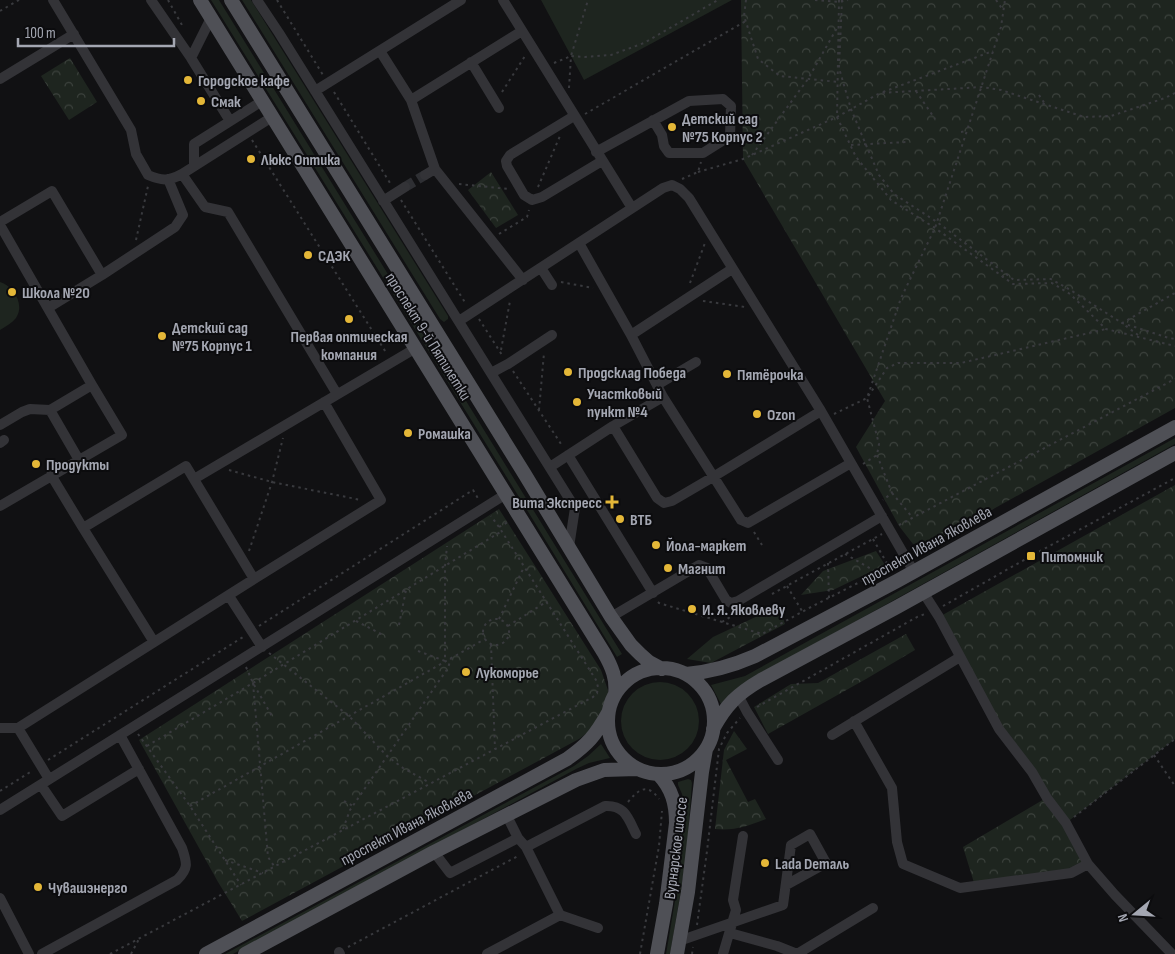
<svg xmlns="http://www.w3.org/2000/svg" width="1175" height="954" viewBox="0 0 1175 954" font-family="'Sofia Sans Condensed',sans-serif">
  <defs>
    <pattern id="forest-crowns" width="20" height="18" patternUnits="userSpaceOnUse" patternTransform="scale(1.25)"><rect width="20" height="18" fill="#1e251f"/><path d="M2 6a3 3 0 1 1 6 0M12 15a3 3 0 1 1 6 0" fill="none" stroke="#3c423d"/></pattern>
  </defs>
  <rect width="100%" height="100%" fill="#111113"/>
  <path fill="#1e251f" d="M211,0h8l403,654 -5,3 -90,-147z
    M242,0h9l197,316v3l-4,3 -4,-3z
    M541,0h191l-148,80z
    M0,282c14,4 25,23 16,36 -4,5 -10,8 -16,12z
    M1175,438v6l-427,237 -26,25 -11,-21 34,-9z
    M621 721a39 39 0 1 1 78 0a39 39 0 1 1-78 0Z
    M601,744l9,14 -21,5 -13,6 -343,185h-8l349,-188 14,-10z
    M688,779l3,1 1,3 -5,66 -6,42 -11,63h-4l11,-65 8,-76 -3,-19 -4,-9v-3z"/>
  <path fill="url(#forest-crowns)" d="M741,0h434v408l-241,134 -21,2 -14,-18 -43,-79 29,-46 -142,-242z
    M70,58l27,44 -28,18 -28,-44z
    M491,172l27,43 -22,13 -28,-38z
    M1175,485v254l-109,84 22,41 -17,9 -96,13 -12,-39 83,-49 -47,-69 -60,-112z
    M499,509l102,161 9,26 -7,25 -24,18 -337,182 -24,-39 -79,-142z
    M876,551l9,14 -52,25 -32,5 22,-24z
    M779,606l6,18 -74,39 -24,-4 26,-22z
    M906,634l9,16 -49,29 -98,55 -14,-27 37,-23 27,-1z
    M734,731l13,18 -21,11 22,42 7,-3 11,20c-18,7 -31,12 -51,10l9,-79z"/>
  <g fill="none" stroke-linecap="round" stroke-linejoin="round">
    <path stroke="#2e2f33" stroke-width="10" stroke-dasharray="10 5" stroke-linecap="butt" d="M405,187l20,-12"/>
    <path stroke="#393a3e" stroke-width="2" stroke-dasharray="2.5 4" stroke-linecap="butt" d="M168,0l14,25
      M277,0l46,75
      M746,0l-2,16 14,43 22,17 58,6
      M815,0l24,2 9,-2
      M839,0l-2,117 19,40 35,43 44,28 78,56 39,-1 18,11 36,35 69,17
      M842,0l-3,68 12,41 15,36 13,30 15,19 43,28 77,58 37,-1 21,12 50,32 47,15 6,1
      M996,0l7,10
      M0,11l19,-11
      M554,63l17,-7 17,-56
      M569,88l2,-32 14,1 26,-2 33,-12 74,-43
      M916,91l19,28
      M334,92l56,91
      M502,92l23,-36
      M883,92l110,-41
      M1039,95l6,9
      M585,114l161,-93
      M961,132l6,-1
      M252,140l135,214
      M851,145l55,-3
      M752,155l56,-76 29,-51
      M698,172l45,-13 94,-42 43,-24 102,-6 19,3 83,27 27,-1 54,-18 10,-5
      M682,179l16,-7 3,-10
      M459,184l50,5
      M538,187l22,-51
      M401,200l65,104
      M499,234l28,-17 2,-7
      M136,240l12,-54
      M561,282l32,6
      M690,283l15,-40
      M703,301l42,6
      M479,319l23,36
      M1138,335l-16,-12 53,-30
      M501,350l9,-49
      M513,371l50,76
      M539,410l5,-57
      M834,414l33,-16 20,-30 11,-5h63l145,-34
      M877,455l15,38 -9,7
      M863,464l14,-9 2,-11 -12,-46 34,-100 34,-70 66,-201 4,-27
      M229,470l43,12 89,18
      M892,493l20,24
      M899,525l276,-146
      M499,527l9,-5
      M754,532l8,13
      M873,539l19,33
      M249,551l23,-69 11,-44
      M845,554l33,19
      M828,563l1,35
      M787,586l15,25
      M772,594l110,-60
      M658,602l1,1 103,31 49,-27 78,-40
      M943,606l88,-50 144,-78
      M483 632a13 13 0 1 1 26 0a13 13 0 1 1-26 0Z
      M499,619l25,-52
      M356,621l27,14
      M722,622l17,-10
      M399,625l7,-35
      M259,626l214,-136 6,10
      M508,626l38,-24
      M491,644l4,105
      M418,651l27,10v-95l2,-20
      M269,653l80,63 38,40 16,12 27,15
      M246,667l7,16 20,35
      M253,683l15,174 6,9
      M757,707l160,-90 8,-3
      M138,734l52,72 51,79
      M147,746l106,-63 249,-152
      M1154,755l21,31
      M48,760l195,-123
      M0,791l32,-20
      M344,801l9,5
      M628,802c10,-12 19,-20 31,-3
      M190,806l295,-167
      M1074,817l101,-78
      M343,829l7,-19 98,-142 3,-10
      M225,860l38,13
      M697,925l10,-74 12,-102 8,-16 13,-15
      M348,947l170,-91
      M110,954l483,-257 4,-4 1,-6 -2,-7 -97,-153 -8,-11
      M131,954l8,-15
      M640,954l19,-108 3,-35
      M692,954l1,-7"/>
    <path stroke="#333337" stroke-width="10" d="M53,0l78,130 5,24 12,21c14,6 21,6 34,-1l23,33 23,5 109,182
      M151,0l40,58
      M257,0l22,33 296,475 -6,39
      M503,0l129,208
      M211,18l-20,40 39,63
      M380,51l31,49 24,69 88,111
      M471,62l28,46
      M0,79l74,-45
      M315,91l146,-91
      M411,100l111,-69
      M574,116l-64,39 -4,6 1,5 17,29 8,5 10,-3 60,-36
      M596,152l93,-51 34,-2 8,7 -1,30 -27,17h-34l-5,-7 -2,-11 -9,-15
      M194,166v-22l68,-43
      M182,174l90,-57
      M425,175l10,-6
      M383,201l22,-14
      M0,222l52,-31 50,84 73,-48 8,-12 -15,-36
      M0,225l92,160 30,50 -122,71
      M579,243l52,92 101,-66
      M541,268l11,17
      M48,308l54,-33
      M459,321l204,-133 9,-3 8,4 9,9 132,213 93,161
      M631,335l32,62 78,123 7,3 103,-60
      M491,373l17,-9 44,-29
      M657,385l39,-23
      M0,425l22,-13 8,-3 20,1
      M613,426l44,72 7,5 8,-2 41,-24 108,-66
      M0,443l4,-3
      M568,455l85,138
      M79,460l-29,-50 42,-25
      M550,467l63,-41 50,-29
      M51,475l32,53 71,114
      M194,479l222,-131
      M83,528l103,-62 68,113
      M923,592l16,25 60,112 33,43 15,26 19,25 22,41 27,31 57,59
      M229,596l33,51
      M611,617l88,-52 8,3 19,32 5,3 7,-2 144,-85
      M738,695l9,17 31,48
      M854,721l38,67 5,54 6,22 57,24 111,-15 17,-9
      M0,728h18l31,51
      M18,728l236,-149 127,-79 -57,-98
      M832,735l128,-78
      M41,785l21,31 77,-47
      M0,810l506,-316
      M506,814l12,24 8,9 79,-41c20,-1 23,12 31,28
      M526,847l34,68 38,13
      M434,852l16,21 68,-35
      M0,898l29,56
      M730,933l47,13 20,8
      M679,941l104,-36 8,-60 19,-11 16,29 -40,22
      M339,952l1,2
      M42,954l135,-74c12,-12 10,-17 5,-32l-62,-113
      M487,954l73,-39
      M723,954l13,-44 -3,-10 10,-64
      M797,954l76,-46"/>
    <path stroke="#4f5056" stroke-width="14" d="M200,0l404,653c8,14 13,26 11,42
      M231,0l293,473 87,144 20,28 9,9 9,8 13,7
      M608 721a53 53 0 1 1 106 0a53 53 0 1 1-106 0Z
      M686,674c25,-2 46,-8 69,-18l142,-75 278,-154
      M713,729c13,-24 24,-35 48,-49l136,-73 278,-154
      M206,954l361,-195c21,-15 28,-23 41,-46
      M245,954l189,-102 142,-72 28,-10 33,-1
      M657,954l9,-50 10,-81c0,-19 -4,-34 -17,-48
      M677,954l11,-62 14,-120 4,-23"/>
  </g>
  <g fill="#e4b738" stroke="#0c0c0e" stroke-width="2">
    <circle cx="188" cy="80" r="5"/>
    <circle cx="201" cy="101" r="5"/>
    <circle cx="672" cy="127" r="5"/>
    <circle cx="251" cy="159" r="5"/>
    <circle cx="308" cy="255" r="5"/>
    <circle cx="12" cy="292" r="5"/>
    <circle cx="349" cy="319" r="5"/>
    <circle cx="162" cy="336" r="5"/>
    <circle cx="568" cy="372" r="5"/>
    <circle cx="727" cy="374" r="5"/>
    <circle cx="577" cy="402" r="5"/>
    <circle cx="757" cy="414" r="5"/>
    <circle cx="408" cy="433" r="5"/>
    <circle cx="36" cy="464" r="5"/>
    <path d="M609.5 494.5h5v5h5v5h-5v5h-5v-5h-5v-5h5z"/>
    <circle cx="620" cy="519" r="5"/>
    <circle cx="656" cy="545" r="5"/>
    <rect x="1026" y="551" width="10" height="10" rx="2.5"/>
    <circle cx="668" cy="568" r="5"/>
    <circle cx="692" cy="609" r="5"/>
    <circle cx="466" cy="672" r="5"/>
    <circle cx="765" cy="863" r="5"/>
    <circle cx="38" cy="887" r="5"/>
  </g>
  <g text-anchor="middle" stroke-width="4" stroke-linejoin="round" paint-order="stroke">
    <g font-size="16" font-weight="bold" fill="#a4a7b2" stroke="#0c0c0e" text-anchor="start">
      <text x="198" y="86">Городское кафе</text>
      <text x="211" y="107">Смак</text>
      <text x="682" y="124">Детский сад<tspan x="682" dy="18">№75 Корпус 2</tspan></text>
      <text x="261" y="165">Люкс Оптика</text>
      <text x="318" y="261">СДЭК</text>
      <text x="22" y="298">Школа №20</text>
      <text x="172" y="333">Детский сад<tspan x="172" dy="18">№75 Корпус 1</tspan></text>
      <text x="349" y="342" text-anchor="middle">Первая оптическая<tspan x="349" dy="18">компания</tspan></text>
      <text x="578" y="378">Продсклад Победа</text>
      <text x="737" y="380">Пятёрочка</text>
      <text x="587" y="399">Участковый<tspan x="587" dy="18">пункт №4</tspan></text>
      <text x="767" y="420">Ozon</text>
      <text x="418" y="439">Ромашка</text>
      <text x="46" y="470">Продукты</text>
      <text x="602" y="508" text-anchor="end">Вита Экспресс</text>
      <text x="630" y="525">ВТБ</text>
      <text x="666" y="551">Йола-маркет</text>
      <text x="1041" y="562">Питомник</text>
      <text x="678" y="574">Магнит</text>
      <text x="702" y="615">И. Я. Яковлеву</text>
      <text x="476" y="678">Лукоморье</text>
      <text x="775" y="869">Lada Dеталь</text>
      <text x="48" y="893">Чувашэнерго</text>
    </g>
    <g font-size="16" fill="#a4a7b2" stroke="#0c0c0e">
      <text transform="translate(429 336) rotate(58)" y="6">проспект 9-й Пятилетки</text>
      <text transform="translate(926 545) rotate(-29)" y="6">проспект Ивана Яковлева</text>
      <text transform="translate(406 826) rotate(-28)" y="6">проспект Ивана Яковлева</text>
      <text transform="translate(675 848) rotate(-83)" y="6">Вурнарское шоссе</text>
    </g>
  </g>
  <g transform="translate(1135 914) rotate(252)" stroke="#0c0c0e" stroke-width="4" paint-order="stroke">
  <path d="M0-4L9 19L0 12L-9 19Z" fill="#a4a7b2"/>
  <text y="-8" font-size="14" font-weight="bold" text-anchor="middle" fill="#a4a7b2">N</text>
  </g>
  <path d="M18 38v8h156v-8" fill="none" stroke="#a4a7b2" stroke-width="2.5"/>
  <text x="25" y="38" font-size="15" fill="#a4a7b2" stroke="#0c0c0e" stroke-width="4" paint-order="stroke">100 m</text>
</svg>
